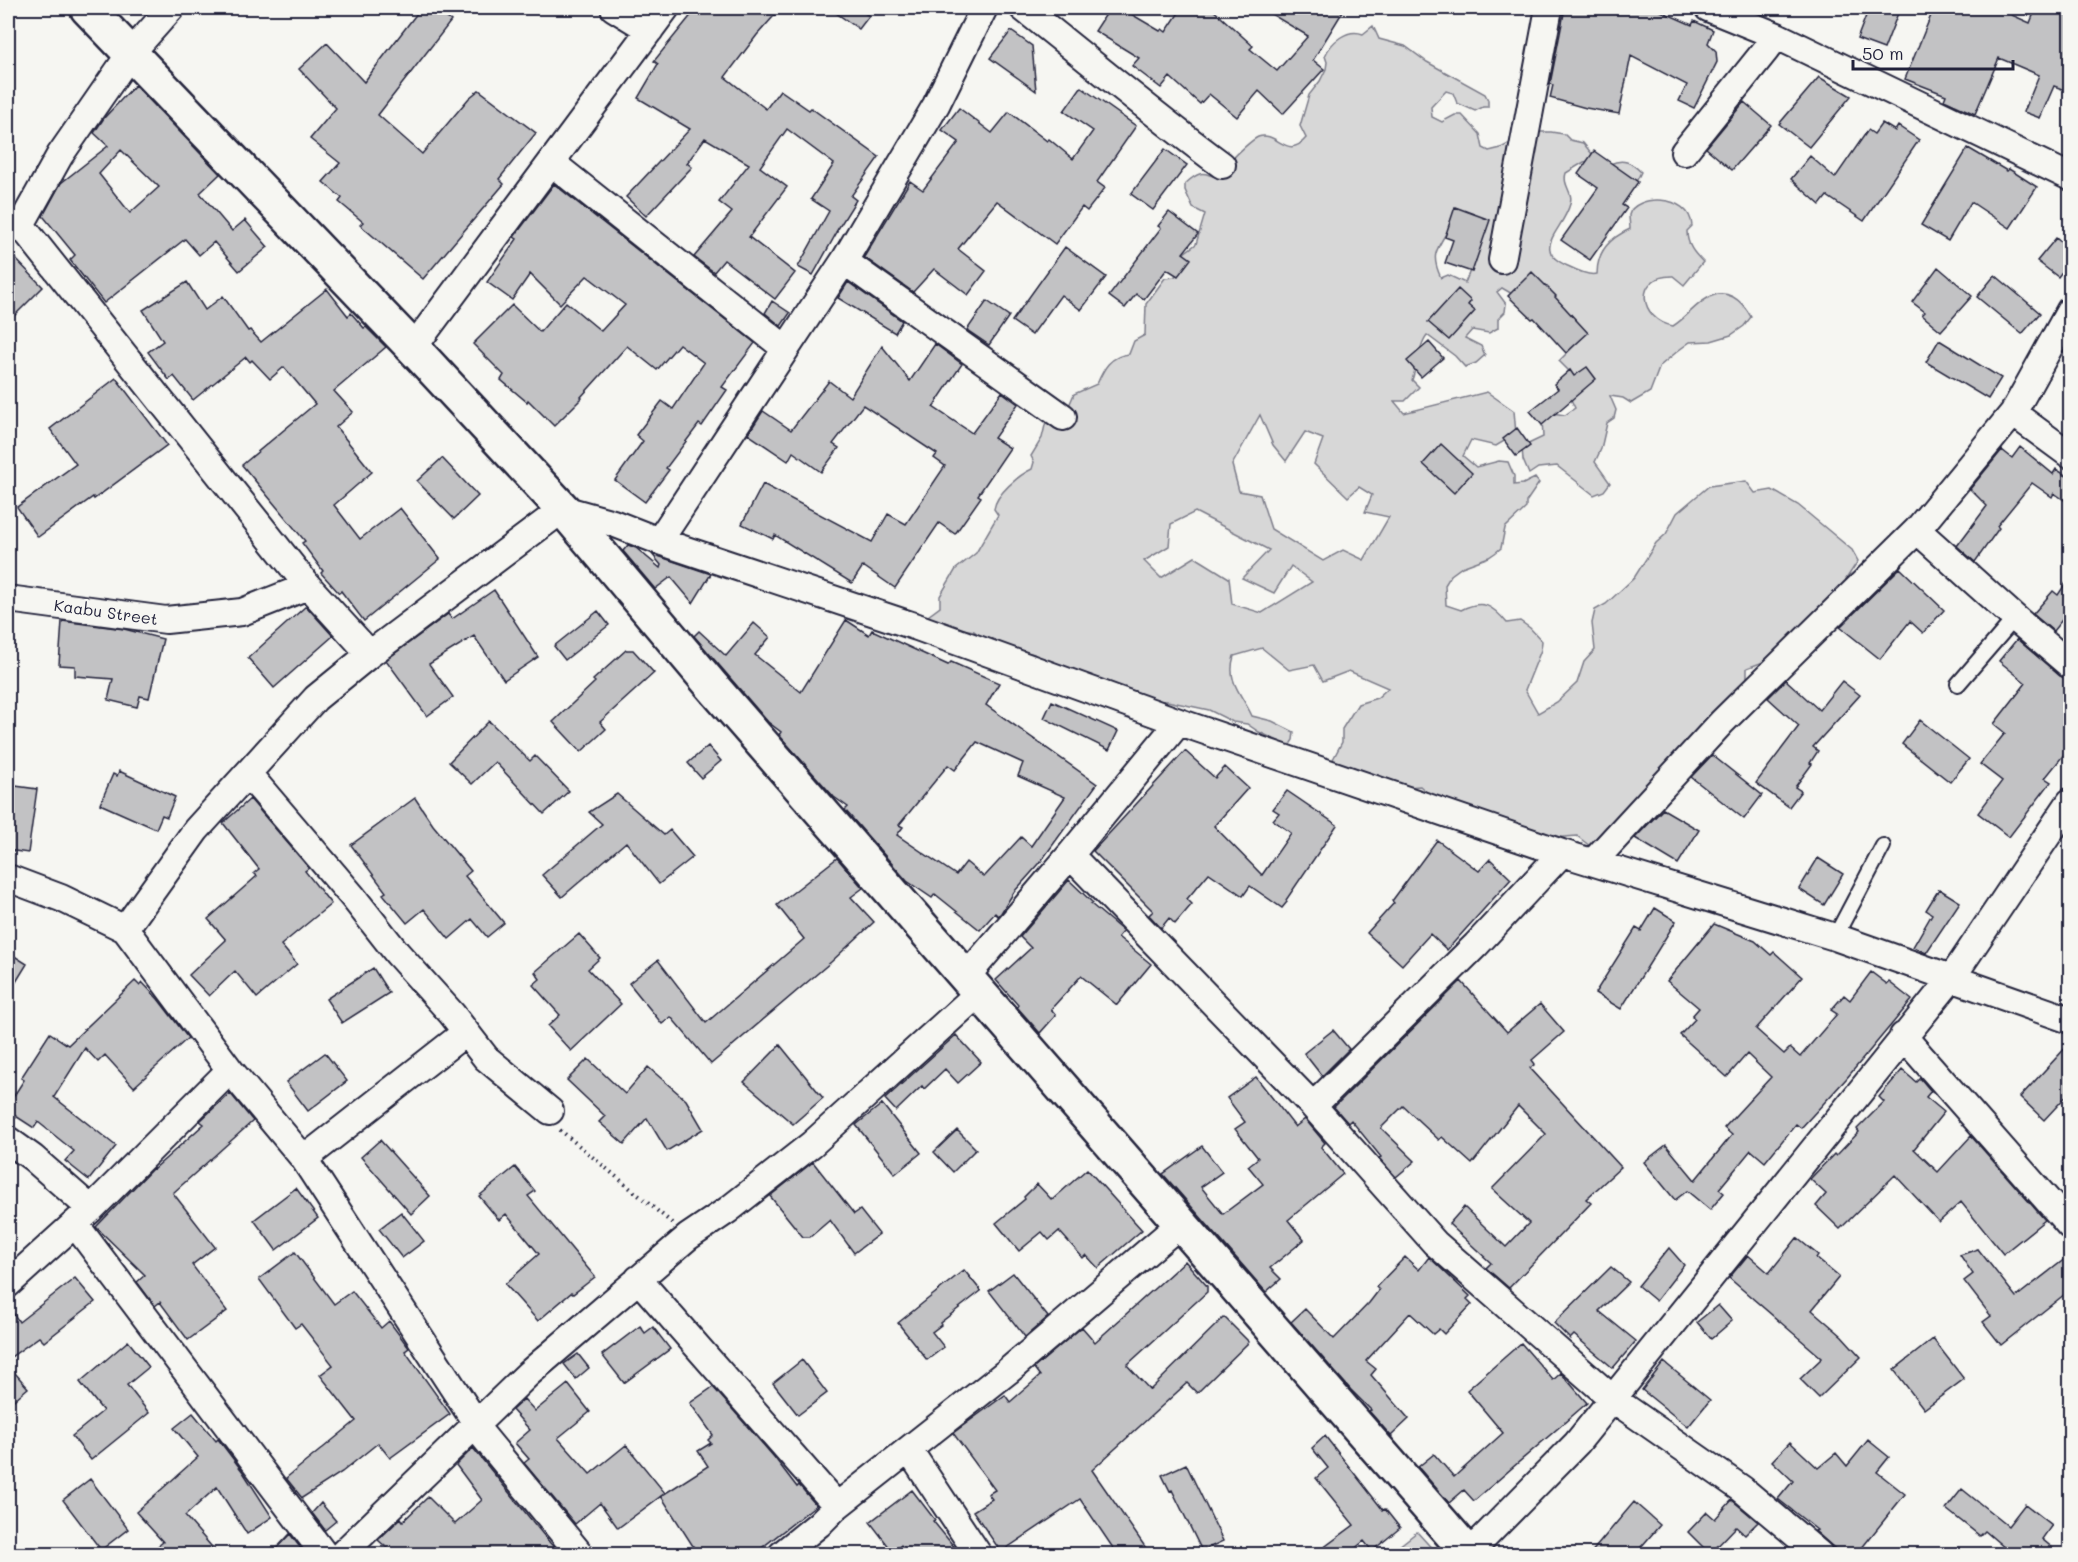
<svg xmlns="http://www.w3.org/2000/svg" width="2078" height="1562" viewBox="0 0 2078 1562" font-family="Mali,sans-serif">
  <rect width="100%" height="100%" fill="#f6f6f2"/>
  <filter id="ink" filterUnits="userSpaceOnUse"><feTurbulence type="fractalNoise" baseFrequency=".0167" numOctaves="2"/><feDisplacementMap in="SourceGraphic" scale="12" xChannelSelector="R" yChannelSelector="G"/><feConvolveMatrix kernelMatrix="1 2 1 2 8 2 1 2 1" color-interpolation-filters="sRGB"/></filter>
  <g filter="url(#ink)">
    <path fill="#d7d7d7" stroke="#7c7c89" stroke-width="1.5" fill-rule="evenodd" d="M1373,26l6,13 26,7 22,16 58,32 3,6v7h-5l-8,4 -18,-8 -4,-10 -7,-2 -15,16 1,10 10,5 13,-7h7l18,19 3,14 6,3 12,-3 30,-16h20l13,2 6,6 13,3 9,11 18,10c13,-6 21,-2 31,8l-4,8 -8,1 -39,-20 -6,1 -18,11c-4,13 8,19 4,31 -7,27 -42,46 0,63 8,4 19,9 27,7 0,-23 13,-36 33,-45 0,-4 -1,-10 -1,-14 5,-21 61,-22 63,11l-5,5c0,14 7,22 16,31l-19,23 -11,-9c-40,-1 -34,44 0,50 13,-8 21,-20 33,-27 20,-13 36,1 45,18l-7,9 -13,9 -20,6 -21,1 -11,8 -19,16 -10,26 -19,11 -8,-5 -13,-2 6,14 -2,8 -7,5 -6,26 -6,13 15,21 -6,8 -10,4 -37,-29 -19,2 -9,6 -6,-14 -1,-13 21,-10 -1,-18 10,-6 13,2 10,-7 -9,-19 11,-10 -18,-18 25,-25 -82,-48 -5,4 9,12 -1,8 -7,7v9l-9,5 -17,-3 -7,8 16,8 4,9 -9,8 -11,4 -10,-11 -28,-21c-8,9 -10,32 -15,45l7,7 -14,14h-11l10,12 83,-21 27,19 2,23 -20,12 -25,-6 -8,16 13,11 23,-6 9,1 6,14v9l9,-1 12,-6 4,5 -13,19v6l-21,20 -4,20 -6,5 -6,4 -27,10 -11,8 -6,10 1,20 15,5c22,-11 31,-5 46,13l13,-2 10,7 12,13 -1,9 -16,40 13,23 19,-11 20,-19 7,-21 11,-12 -3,-27 3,-13 11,-6 28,-26 22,-35 10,-9 11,-21 14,-12 18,-15 37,-5 9,12 17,-3 26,15 54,45 6,11 -12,18 -3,21 -54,37v13l-15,8 -27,10v17l-13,5 -3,14 -125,136 -16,6 -13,-10 -25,2 -14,4 -12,-16 -17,1 -79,-32 -10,-9 -14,1 -75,-24 11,-21v-13l16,-25 19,-6 11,-10 -39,-17 -26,10 -9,-16 -25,5 -27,-22 -28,8c-8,26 8,38 18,60l20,5 22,11 -1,8 -4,6 -30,-14 -12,-8 -14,-2 -24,-12 -42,-9 -28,-1c-22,-23 -58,-22 -88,-26l-17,-20 -48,-13 -12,-10 -17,-3 -14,6 -11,-4 -4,-14 12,-9v-11l16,-27 20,-16 22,-38 -4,-6c2,-15 25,-34 38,-40l2,-7 -3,-6 11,-18 5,-21 21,-9 6,-14 23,-10c7,-16 13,-28 32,-30l5,-13 11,-6 1,-31 19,-26 10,-1 5,-21 16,-12 9,-30 -12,-6 -8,-18v-6c22,-20 20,-5 39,-7 4,-5 5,-12 8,-17 3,-5 21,-21 26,-23 19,-7 29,24 48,1l-6,-12 9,-31 11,-14 6,-12 1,-7 -2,-6c6,-14 22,-28 38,-22zM1472,229l-1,39 -6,15 -17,-8 -7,3c-10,-21 -6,-27 6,-46zM1260,415l13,30 13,16 19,-29 18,7 -9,25 34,33 11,-10 13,8 -7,17 24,5 -25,43 -21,-10 -20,11 -52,-32 -11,-34 -21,-4 -7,-26zM1195,512l74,38 -27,28 32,15 17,-27 21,16 -50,31 -30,-9 -3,-26 -34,-21 -34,21 -17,-17 25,-15 2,-22z
      M1417,1532l20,22h-48z"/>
    <path fill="#c2c2c4" stroke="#22223b" stroke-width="1.5" fill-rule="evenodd" d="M421,8h12l18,13 -73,94 44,39 47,-56 10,-8 57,43 -37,46 5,5 -81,95 -63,-54 3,-3 -24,-20 3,-4 -19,-16 17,-19 -30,-24 26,-31 -37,-39 28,-26 37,39z
      M697,8h84l-24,27 -32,42 41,32 14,-19 29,20 2,-2 68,49 -28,39 5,4 -20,32h1l-24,43 -15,-8 31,-56 -18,-12 23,-35 -47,-35 -27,38 27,20 -38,50 46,36 -20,26 -51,-39 -10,12 -20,-15 38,-45 -13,-10 30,-38 -44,-26 -18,25 5,4 -46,49 -20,-19 64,-68 -52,-31 20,-34 -4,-3z
      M829,8h28l12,8 -10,13z
      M1110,8h11l39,23 2,-2 4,3 16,-24h29l42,38 -3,3 27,22 31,-35 -47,-28h84l-32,52 11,9 -41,45 -24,-23 -22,26 -28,-23 -9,10 -30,-27 -9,11 -29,-22 7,-8 -44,-27z
      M1565,8h89l38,17 2,-4 19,9 -5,13 8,8 1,11 -23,46 -15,-7 8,-16 -56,-29 -12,58 -33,-6 -36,-10 3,-13 -3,-1z
      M1869,8h31l-16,41 -27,-10z
      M1934,8h62l34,15 6,-15h34v84l-16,-6 -14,32 -16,-6 15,-37 -40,-17 -24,56 -31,-14 2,-5 -41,-16z
      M1011,31l21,15 4,45 -46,-33z
      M1819,77l32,19 -42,51 -30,-23z
      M135,85l85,89 -20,19 32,38 13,-11 23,27 -29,24 -25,-29 -15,13 -14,-16 -81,64 -34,-43 5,-5 -32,-39 18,-33 47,-37 -14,-13 10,-15zM121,150l38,37 -29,26 -31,-39z
      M1081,87l55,39 -39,56 8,6 -18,23 -5,-4 -27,37 -58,-43 -39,48 28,22 -18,24 -34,-26 -21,23 -49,-35 46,-76 13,9 36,-48 -17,-12 17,-22 33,25 17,-21 38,29 2,-2 24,20 20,-28 -29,-20z
      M1744,102l27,23 -39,45 -26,-22z
      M1882,123l13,8 3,-5 21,14 -55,81 -37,-25 -7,9 -29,-26 19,-23 25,22 33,-48 6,4z
      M1968,148l39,23 2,-2 28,18 -27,41 -39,-26 -23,39 -27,-16z
      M1165,149l22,16 -34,45 -22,-16z
      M1594,151l44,31 -16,23 5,3 -37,52 -29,-20 37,-52 -20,-14z
      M554,184l201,159 -33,44 5,3 -25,36 -3,-2 -33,44 3,2 -24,32 -30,-22 28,-39 -7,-6 26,-34 11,8 31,-46 -25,-19 -22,26 -30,-24 -46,51 1,1 -28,28 -26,-26 -1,2 -26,-22 3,-5 -31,-31 39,-39 28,27 26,-30 35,29 24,-26 -38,-29 -27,28 -30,-30 -18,26 -25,-18 30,-43 -3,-2z
      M1455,207l35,13 -18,52 -27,-9 8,-23 -8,-3z
      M1169,212l29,22 -15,19 8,6 -13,17 -11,-7 -23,30 -8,-5 -11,14 -16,-12 52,-68 -3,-2z
      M2056,238l14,12v11l-12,16 -21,-16z
      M1065,247l41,30 -25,33 -20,-15 -29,40 -20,-14z
      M8,251l35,36 -35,35z
      M1938,267l34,29 -31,35 -19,-16 3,-3 -13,-10z
      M1532,272l24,24 -1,1 33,36 -22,20 -32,-35 -2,1 -24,-23z
      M1995,275l45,38 -18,21 -45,-37z
      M187,282l18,28 18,-14 25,35 2,-1 11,12 66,-53 21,27 3,-3 13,15 2,-1 20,20 -52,44 19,21 -17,15 36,45 -38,33 26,34 40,-31 40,51 -76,62 -23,-30 -2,2 -18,-20 2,-2 -21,-28 3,-2 -63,-76 73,-61 -31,-37 -14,12 -18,-19 -2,2 -4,-5 -53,43 -19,-24 -5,4 -21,-28 15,-11 -20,-31z
      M848,282l54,39 -7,12 -57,-35z
      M1458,289l13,12 -3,4 7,6 -26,29 -21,-18z
      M772,301l18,12 -9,13 -16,-13z
      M987,301l22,15 -20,29 -22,-15z
      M1939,340l62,38 -13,21 -62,-37z
      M1429,342l14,16 -22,19 -14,-16z
      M935,344l27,20 -29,43 39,26 30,-41 16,12 -24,34 16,10 -32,47 3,2 -26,37 -16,-11 -44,65 -32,-22 -11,17 -77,-48 -2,4 -31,-15 21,-40 109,58 16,-28 18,10 39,-58 -11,-8 3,-4 -74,-49 -30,39 6,4 -18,24 -28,-20 -5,9 -40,-27 15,-23 28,19 38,-49 21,16 32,-51 28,35z
      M1587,367l9,12 -54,46 -12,-14 28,-22 -4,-5 16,-14 4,6z
      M116,378l51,67 -73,54 -1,-2 -55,40 -21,-30 59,-43 -26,-35z
      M1517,428l13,18 -14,10 -13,-17z
      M1441,444l31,29 -18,20 -31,-29z
      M2020,447l33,27 3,-5 14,9v26l-16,-11 -2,4 -20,-14 -35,43 2,2 -24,34 -18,-16 30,-40 -17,-17 32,-39 10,8z
      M442,458l36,38 -24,23 -37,-38z
      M628,545l8,3 24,20 1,-3 -9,-11 59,20 -18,29 -22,-26 -16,12 -32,-38z
      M1900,568l44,42 -21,23 -13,-12 -30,38 -40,-32z
      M2070,577v33l-17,21 -20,-17 20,-23 5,4z
      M494,590l44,67 -34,23 -30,-44 -45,28 24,33 -26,19 -41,-56 62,-46 4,5z
      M306,606l27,30 -59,52 -26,-30z
      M598,611l11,14 -44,35 -11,-14z
      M846,620l23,15 3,-5 76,35 3,-3 48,21 -13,22 111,79 -58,80 -25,28 -13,21 -3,3 -3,-3 -15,17 -45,-36 -3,4 -25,-17 -62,-71 3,-3 -14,-10 -55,-62 2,-3 -13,-10 -74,-86 5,-5 27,25 28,-33 16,14 -15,18 46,37zM977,742l46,21 -5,13 47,21 -34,49 -10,-9 -37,40 -18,-15 -10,13 -59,-40 6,-8 -4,-2 49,-60 7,5z
      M62,621l62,8 39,10 -14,59 -9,-2 -3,11 -29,-7 5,-21 -38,-3v-10l-16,-1z
      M2017,639l43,37 10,4v67l-25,31 6,4 -42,55 -31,-24 24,-32 -22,-17 25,-31 -11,-9 32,-41 -27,-22z
      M626,650h7l21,23 -54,49 6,7 -25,23 -28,-30 42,-40 -2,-2z
      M1786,680l33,30 23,-29 18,14 -47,52 5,4 -8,12 2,1 -17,23 6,4 -12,16 -33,-24 43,-57 -31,-28z
      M1052,701l66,30 -9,19 -65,-32z
      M1920,720l49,39 -19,23 -48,-38z
      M489,721l41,40 5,-5 34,35 -25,23 -49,-52 -23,22 -23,-22z
      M708,746l13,15 -20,17 -13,-15z
      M1185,751l30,27 10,-11 23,21 -34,38 48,49 29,-42 -18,-13 6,-7 -6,-4 14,-18 50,34 -51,75 1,2 -5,6 -32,-22 -7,10 -34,-23 -22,26 5,5 -17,20 -6,-6 -8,10 -12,-13 4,-4 -60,-60z
      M1712,755l50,40 -18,24 -53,-42z
      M119,771l56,26 -8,20 -5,-2 -6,14 -56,-25 13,-30 4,2z
      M8,785l29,4 -9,64 -20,-3z
      M617,794l47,41 6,-5 23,27 -34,27 -33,-42 -64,55 -20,-22 60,-51 -13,-12z
      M415,798l18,27 38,46 -6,5 39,47 -17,14 -15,-18 -23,20 -25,-30 -17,14 -24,-29 3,-2 -35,-47z
      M250,799l59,69 -4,3 26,33 -50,41 16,19 -40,34 -22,-27 -26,25 -20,-21 37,-35 -18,-21 49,-43 -3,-3 5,-4 -36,-46z
      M1663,809l36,21 -21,34 -43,-26z
      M1437,840l42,31 11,-12 21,20 -64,71 -17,-16 -28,31 -35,-32 27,-30 -2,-2z
      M837,858l26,30 -12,9 23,25 -43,40 -120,102 -40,-47 -9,7 -33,-41 29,-23 48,63 98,-84 -27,-34z
      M1818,858l25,16 -19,31 -25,-16z
      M1069,880l24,23 -2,1 32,27 -5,6 33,27 -34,41 -36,-29 -30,33 5,6 -16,18 -23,-26 1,-2 -22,-25 35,-32 -11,-11z
      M1939,889l21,13 -34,51 -13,-6 19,-33 -6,-4z
      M1655,908l21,13 -55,88 -26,-16 41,-65 5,3z
      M1714,924l41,17 16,14 3,-3 28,25 -46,52 28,25 6,-6 10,9 37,-43 -6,-4 13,-15 6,5 21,-28 16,12 2,-2 23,18 -66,79 -45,49 -5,-4 -31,38 -14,-12 -32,39 5,4 -14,17 -23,-19 -12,9 -31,-38 22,-17 29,35 37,-45 -8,-7 47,-51 -24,-23 -20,23 -47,-42 15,-16 -3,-3 7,-8 -32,-27z
      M579,934l21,24 -12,11 33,35 -50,47 -23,-25 12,-11 -27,-30 7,-6 -5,-7z
      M8,952l19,12 -19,31z
      M373,968l16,25 -47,30 -16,-24z
      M135,981l4,4 3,-3 16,17 30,39 -54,49 -29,-32 -7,7 -13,-14 -31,49 62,49 -27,34 -24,-19 9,-10 -36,-29 -4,6 -26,-17v-6l16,-25 -3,-2 29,-45 18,12z
      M1461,981l46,51 33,-28 24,28 -32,28 3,4 -5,4 91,99 -35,32 5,4 -82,85 -23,-20 5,-5 -42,-39 15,-17 42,40 23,-24 -37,-34 54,-55 -28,-28 -46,58 -30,-27 -3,3 -36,-34 -22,22 34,33 -19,16 -17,-19 2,-1 -30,-37 -3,3 -14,-16z
      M1333,1030l16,19 -27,27 -18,-23z
      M956,1035l25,27 -23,21 -13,-14 -21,20 -2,-3 -26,25 -11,-12z
      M2070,1043v49l-26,28 -24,-23z
      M780,1045l43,53 -30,26 -49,-42z
      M325,1053l22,28 -39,30 -22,-29z
      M588,1059l37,35 23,-27 38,33 17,29 -36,22 -20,-33 -23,26 -25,-22 6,-6 -38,-36z
      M1902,1070l14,12 4,-4 11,13 -5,6 18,15 -30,37 24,23 33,-36 74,84 -42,34 -42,-52 -22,20 -44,-47 -55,54 -24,-23 10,-12 -16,-15 24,-25 2,2 23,-24 -2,-3 27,-27 -5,-5z
      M1256,1077l39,50 10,-8 20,24 -4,4 22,27 -55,46 16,20 -34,28 11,11 -15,13 -103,-118 39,-28 20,26 -21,15 22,27 40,-30 -15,-18 10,-8 -23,-29 10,-7 -18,-24z
      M230,1093l23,28 -80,72 42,54 -23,18 35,46 -39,29 -28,-38 -5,4 -18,-24 8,-7 -49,-48 57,-59 1,1 50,-45 -4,-3z
      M882,1104l39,49 -26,21 -39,-49z
      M957,1130l19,19 -23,23 -19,-20z
      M380,1140l50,56 -19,18 -50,-57z
      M813,1162l41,52 6,-4 19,24 -25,19 -24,-33 -20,17h-7l-33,-41z
      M515,1167l20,24 -7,5 67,81 -22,17 -2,-1 -33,28 -33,-37 34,-30 -33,-40 -7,6 -20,-24z
      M1087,1169l55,61 -44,38 -12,-13 -3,3 -24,-27 -10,9 -7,-8 -23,19 -23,-28 29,-24 -1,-2 13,-13 15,16z
      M296,1188l22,30 -42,32 -22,-30z
      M401,1212l23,29 -22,17 -23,-29z
      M1797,1238l21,17 -2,3 23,19 -27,33 30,26 19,21 -42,41 -19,-19 22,-21 -93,-80 19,-23 21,18z
      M1669,1248l15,17 -28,36 -18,-15z
      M1978,1249l38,48 54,-42v35l-69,55 -18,-23 8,-6 -27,-35 9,-7 -13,-19z
      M295,1252l39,52 18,-13 29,37 8,-7 20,27 -4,3 45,63 -60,44 -12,-15 -36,29 -40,26 -16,-20 70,-57 -36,-46 13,-10 -32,-41 -6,4 -36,-49z
      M1405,1257l14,13 10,-13 41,39 -3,3 5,5 -28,30 -5,-5 -6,5 -23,-21 -44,48 10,8 -5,6 38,44 -18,17 -22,-25 2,-1 -20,-20 -60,-68 14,-13 29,30 35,-36 10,-13 -3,-3z
      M1185,1261l22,25v6l-80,73 23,25 74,-73 25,25 -52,51 -10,-10 -95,87 58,84h-33l-37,-55 -79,53 -28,-41 19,-12 -4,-5 7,-4 -42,-57 52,-38 5,7 30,-26 -6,-8 48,-41 13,15z
      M1611,1267l18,15 -30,29 37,30 -23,27 -39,-33 -4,4 -16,-16z
      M964,1270l17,21 -41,32 1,2 -9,7 12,15 -17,13 -29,-37z
      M1013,1273l35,44 -23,20 -36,-46z
      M75,1278l20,24 -51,40 -5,-5 -31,22v-54l11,17z
      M1718,1305l14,16 -21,18 -14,-17z
      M640,1326l5,7 8,-6 17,22 -46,34 -22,-28z
      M1933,1339l31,40 -40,30 -30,-39z
      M128,1341l21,26 -22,18 22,28 -58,47 -19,-24 31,-25 -23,-29z
      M1521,1343l32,37 8,-7 26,30 -113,98 -10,-11 -15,13 -31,-36 16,-13 20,23 49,-44 -36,-43z
      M578,1354l11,14 -13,11 -12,-15z
      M802,1360l25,33 -29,22 -25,-32z
      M1664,1362l46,38 -22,27 -46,-37z
      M8,1365l20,23 -20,17z
      M568,1384l22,28 -32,26 32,36 36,-29 39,48 -47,35 -18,-25 -25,21 -51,-61 5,-4 -14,-16 15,-13 -18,-20 12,-11 11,12z
      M713,1387l61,70 23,30 2,-2 17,20 -62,49h-56l-37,-58 47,-30 -10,-15 13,-8 -3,-3 5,-5 -23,-32z
      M193,1413l23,28 2,-2 25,33 29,45 -25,17 -30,-47 -32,29 33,38h-70l15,-12 -27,-30 62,-55 -24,-29z
      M1325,1436l58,74 2,-1 15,19 -28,23 -8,-10 -16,13h-33l39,-29 -38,-47 12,-10 -16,-20z
      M1868,1440l21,17 -12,15 28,22 -48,60h-16l-26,-23 2,-1 -39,-31 15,-18 -21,-20 18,-19 28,26 18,-15 11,13z
      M473,1448l77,95 11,11h-167l-16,-14 23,-22 2,3 25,-24 27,27 27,-24 -26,-35z
      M1186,1464l37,77 -21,10 -30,-61 -2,1 -8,-16z
      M90,1479l38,50 -27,21 -38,-50z
      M1962,1489l46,37 17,-22 27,21 -10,14 18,15h-48l-27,-23 -5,5 -34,-27z
      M912,1490l23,30 -2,1 27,33h-51l-8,-9 -8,7 -23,-30z
      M1732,1500l26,22 -13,13 -9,-8 -26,27 -22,-22 19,-20 8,7z
      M1634,1502l26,23 -25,29h-45z
      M321,1503l15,18 -11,9 -13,-17z
      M290,1534l12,16 -5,4h-26z"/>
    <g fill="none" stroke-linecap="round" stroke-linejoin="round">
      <defs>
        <path id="lane" d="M1958,684l57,-66
          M1835,937l48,-91"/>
        <path id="street" d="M171,8l-41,46 -70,101 -39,70 287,361 62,68
          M614,8l36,22
          M1023,8c66,52 131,107 199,157
          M1708,8l69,28 293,141
          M1684,152l93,-116
          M552,163l234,186
          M1502,260l47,-252
          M844,261l219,156
          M413,348l253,-340
          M2013,413l57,42
          M1917,530l98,88 55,47
          M659,541l185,-280 92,-156 48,-97
          M8,599l158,21 76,-8 66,-26
          M248,774l105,123 44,56 55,61 34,44 64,53
          M1070,855l243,251 122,137 178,156 129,90 77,65
          M1593,862l129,-140 195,-192 96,-117 57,-103
          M8,878l53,20 64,31 105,141 74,89 172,264
          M125,929l71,-99 120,-132 54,-44 193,-145 50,14 46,18 258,86 262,95 383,131 273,84 235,83
          M965,978l105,-123 109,-133
          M1903,1036l167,190
          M1313,1106l163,-161 86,-92
          M8,1140l25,18 58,51
          M304,1159l162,-127
          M75,1224l249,330
          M638,1279l199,227
          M8,1284l83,-75 139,-139
          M474,1425l106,129
          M909,1450l69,104
          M342,1554l186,-180 160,-137 40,-27 84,-66 168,-152
          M782,1554l37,-30 18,-18 171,-135 171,-146
          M1468,1554l109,-111 374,-464 119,-177"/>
        <path id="secondary" d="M87,8l326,340 150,161 149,177 757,868"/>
      </defs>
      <use href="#lane" stroke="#22223b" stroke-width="18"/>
      <use href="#street" stroke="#22223b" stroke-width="30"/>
      <use href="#secondary" stroke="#22223b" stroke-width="38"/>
      <path stroke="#22223b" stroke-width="4" stroke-dasharray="1.5 4.5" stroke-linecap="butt" d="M560,1130l112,93"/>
      <use href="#lane" stroke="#f6f6f2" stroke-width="14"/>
      <use href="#street" stroke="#f6f6f2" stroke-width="26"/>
      <use href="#secondary" stroke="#f6f6f2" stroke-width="33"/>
    </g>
  </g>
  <g text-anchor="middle" stroke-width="4.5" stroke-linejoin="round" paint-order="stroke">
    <g font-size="16" fill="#22223b" stroke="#f6f6f2">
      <text transform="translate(106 612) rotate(8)" y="6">Kaabu Street</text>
    </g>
  </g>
  <rect width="2078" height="1562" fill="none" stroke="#f6f6f2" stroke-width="30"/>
  <rect x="15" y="15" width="2048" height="1532" fill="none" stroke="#22223b" stroke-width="2" filter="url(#ink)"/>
  <path d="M1853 60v9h160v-9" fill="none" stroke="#22223b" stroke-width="3"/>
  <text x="1862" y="60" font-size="18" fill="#22223b" stroke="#f6f6f2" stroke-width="4.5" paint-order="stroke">50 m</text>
</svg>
